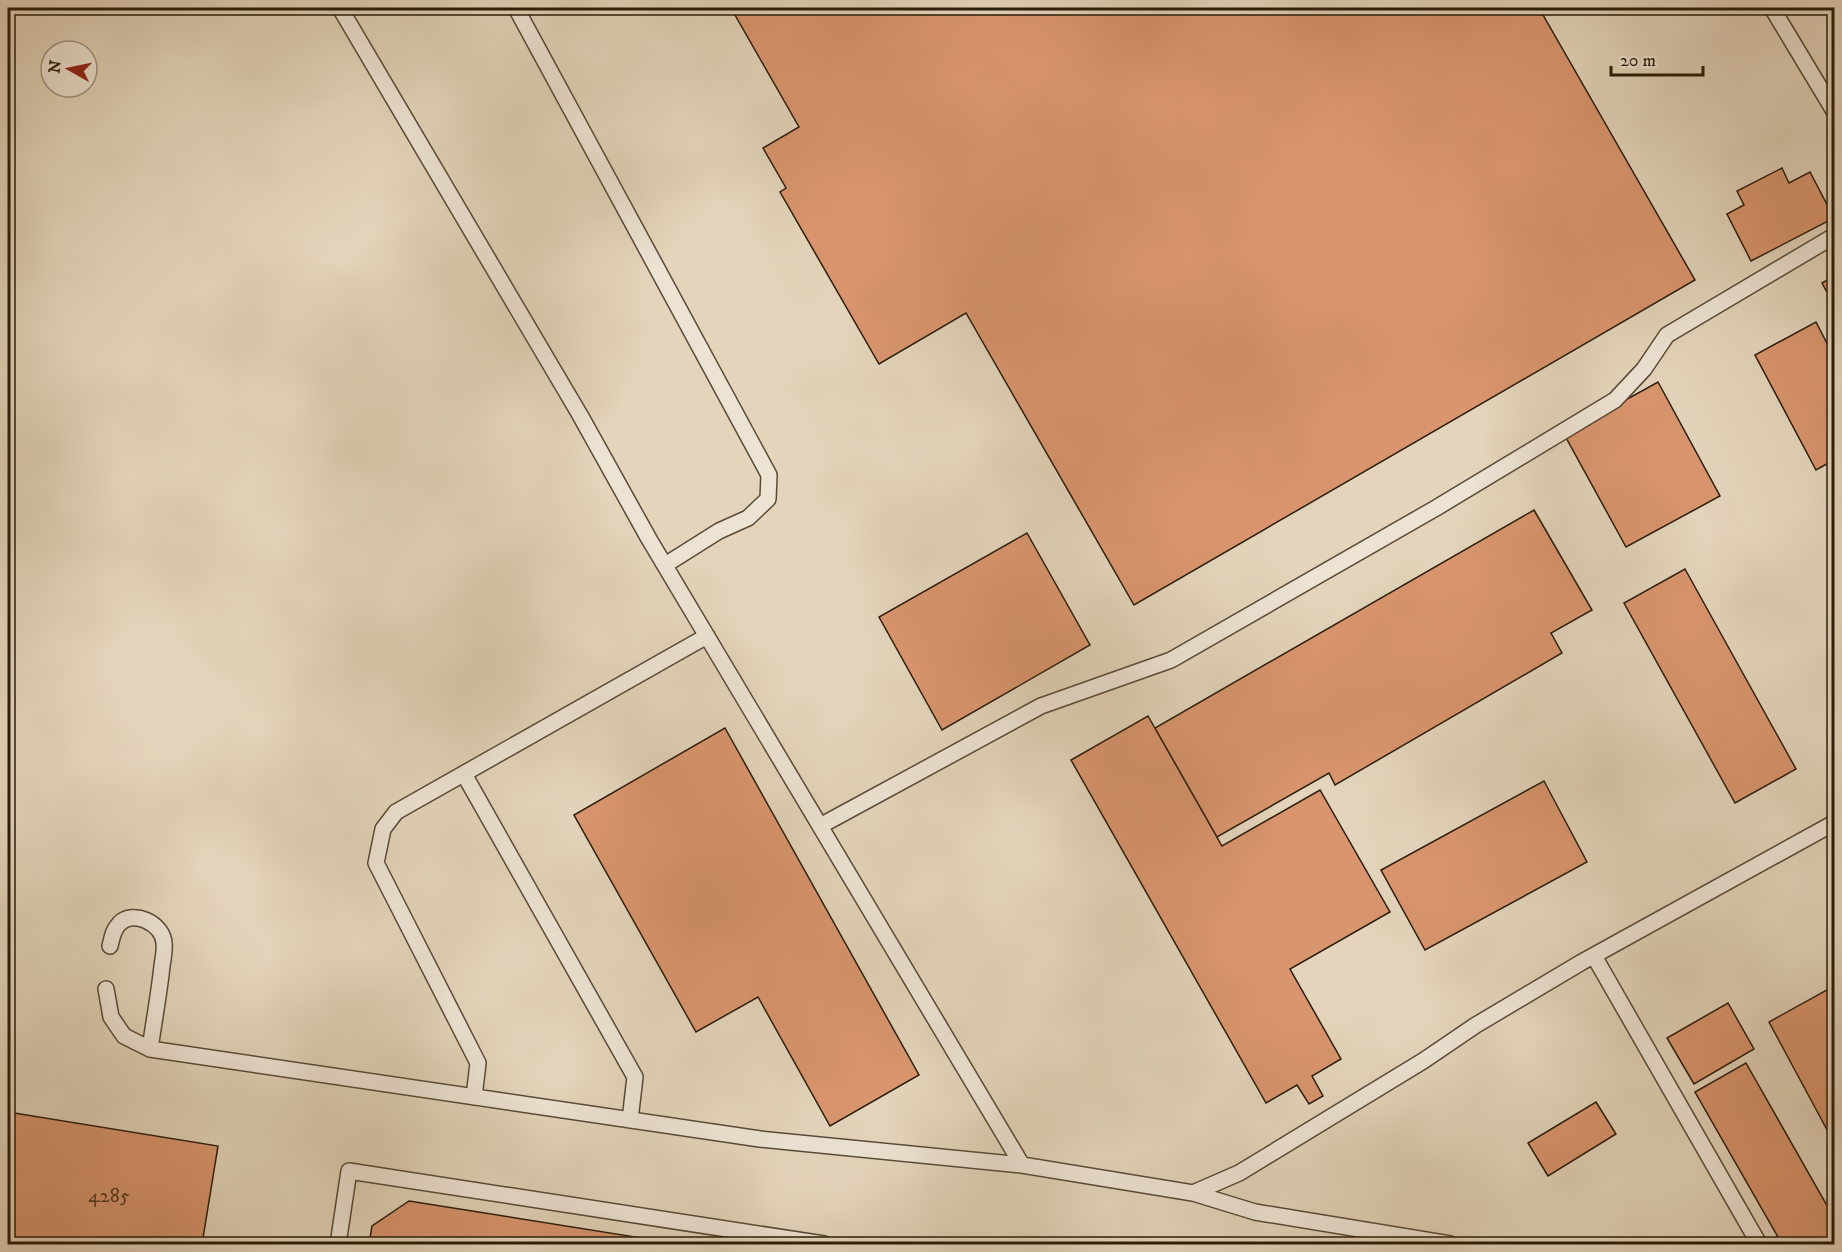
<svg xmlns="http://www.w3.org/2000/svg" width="1842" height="1252" viewBox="0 0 1842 1252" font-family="'IM FELL DW Pica',serif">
  <rect width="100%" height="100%" fill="#e3d4bb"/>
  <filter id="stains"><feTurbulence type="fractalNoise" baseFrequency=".00333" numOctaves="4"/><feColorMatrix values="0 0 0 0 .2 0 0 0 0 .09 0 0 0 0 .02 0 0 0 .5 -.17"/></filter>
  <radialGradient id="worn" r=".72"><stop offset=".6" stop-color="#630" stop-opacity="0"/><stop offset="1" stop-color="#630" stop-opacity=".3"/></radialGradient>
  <path fill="#d9956e" stroke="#291c0b" stroke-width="1.5" d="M731,8h808l156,272 -561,325 -168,-292 -87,51 -99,-172 6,-4 -23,-40 36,-21z
    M1782,168l7,15 21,-11 24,46 -83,43 -24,-47 17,-9 -7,-14z
    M1834,276v29l-12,-22z
    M1816,322l18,35v103l-18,10 -61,-115z
    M1658,382l62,114 -94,51 -62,-113z
    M1534,510l58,100 -41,23 11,20 -227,132 -6,-12 -112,64 -62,-109z
    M1027,533l63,112 -148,85 -63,-113z
    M1685,569l111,200 -61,34 -111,-200z
    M1148,716l74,130 98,-56 70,122 -100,57 51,90 -29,17 11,20 -14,8 -12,-19 -31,18 -195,-343z
    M725,728l194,347 -89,51 -72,-129 -62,35 -122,-217z
    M1544,781l43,81 -162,88 -44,-80z
    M1834,986v152l-2,1 -63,-117z
    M1728,1003l26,46 -60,35 -27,-46z
    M1746,1063l88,155v23l-6,3h-46l-87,-152z
    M1596,1102l20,32 -68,42 -20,-33z
    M8,1112l210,34 -16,98h-194z
    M409,1201l239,38 -1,5h-278l3,-18z"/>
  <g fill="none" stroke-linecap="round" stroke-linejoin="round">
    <defs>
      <path id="service" d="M340,8l240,407 69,124 373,626
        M516,8l253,467 -1,24 -20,19 -29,13 -54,34
        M1772,8l62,103
        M464,774l171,303 -5,43
        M820,826l221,-120 130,-46 265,-152 179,-108 29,-31 23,-34 167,-99
        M110,946c2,-8 3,-16 9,-22 13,-15 44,-1 45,19 1,7 -1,15 -2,23 -3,28 -8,55 -12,83
        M1594,956l165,288
        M106,989l5,28 13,19 26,13 610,90 262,26 171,28 46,-20 184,-112 53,-36 106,-63 252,-139
        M474,1097l4,-34 -102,-200 7,-34 13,-17 311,-176
        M1193,1193l62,19 195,32
        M338,1244l11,-73 475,73"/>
    </defs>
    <use href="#service" stroke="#584a37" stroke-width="18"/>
    <use href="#service" stroke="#ede3d3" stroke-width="15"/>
  </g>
  <g text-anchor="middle" stroke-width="4.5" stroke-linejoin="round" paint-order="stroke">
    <g font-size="20" fill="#553a24">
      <text x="109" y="1202">4285</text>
    </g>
  </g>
  <rect width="1842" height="1252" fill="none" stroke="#e3d4bb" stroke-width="30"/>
  <rect x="9" y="9" width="1824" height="1234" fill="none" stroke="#291c0b" stroke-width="3"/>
  <rect x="15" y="15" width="1812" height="1222" fill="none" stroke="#291c0b" stroke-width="1.5"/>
  <g transform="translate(69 69) rotate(279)"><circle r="28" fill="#ede3d3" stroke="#9f9383" stroke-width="1.5"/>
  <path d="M0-4.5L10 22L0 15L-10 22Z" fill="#8f2418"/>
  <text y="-9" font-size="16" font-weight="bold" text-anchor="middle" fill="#291c0b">N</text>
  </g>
  <path d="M1611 66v9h92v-9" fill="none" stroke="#291c0b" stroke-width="3"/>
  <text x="1620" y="66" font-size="18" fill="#291c0b" stroke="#ede3d3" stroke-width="4.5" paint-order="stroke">20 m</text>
  <rect width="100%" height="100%" filter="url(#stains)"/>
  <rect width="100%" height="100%" fill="url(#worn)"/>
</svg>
